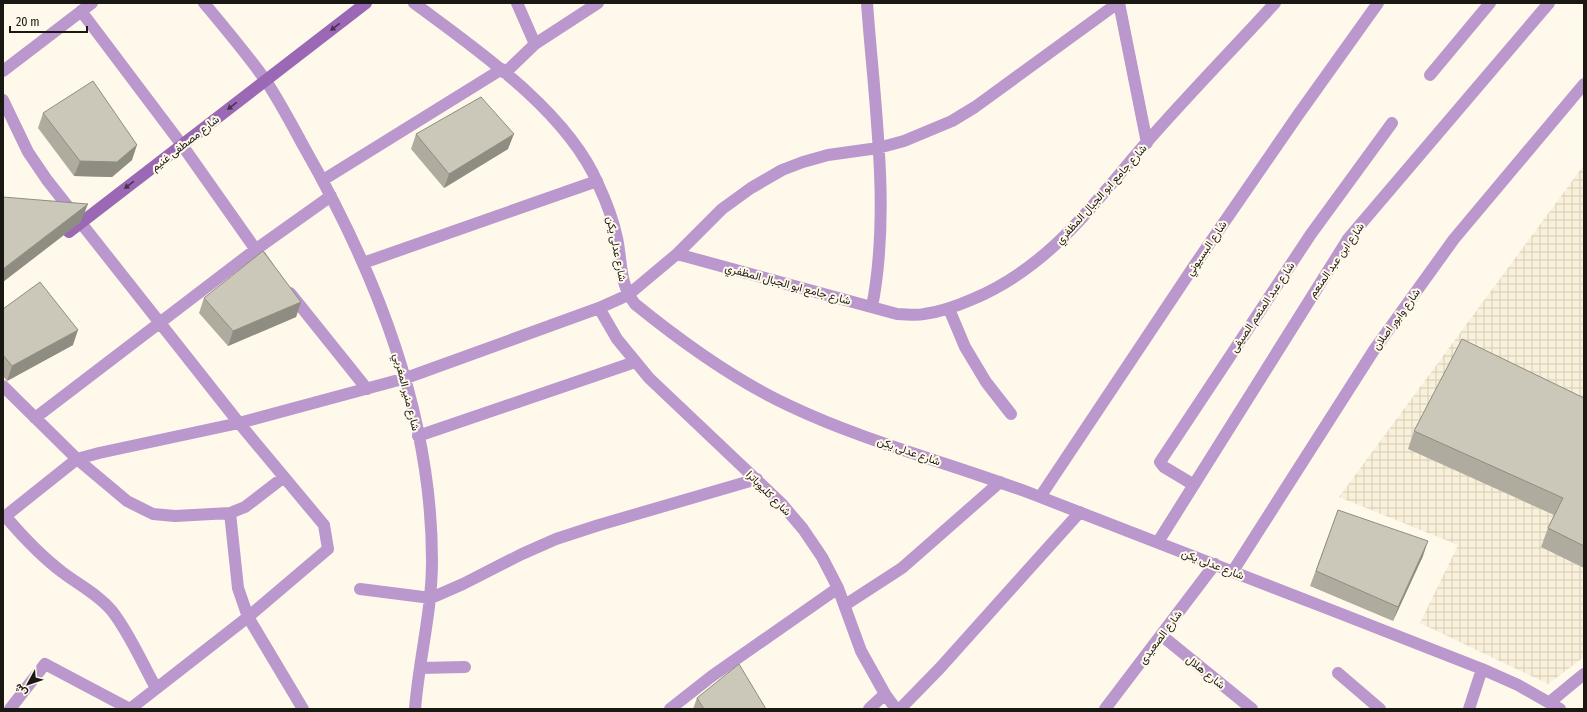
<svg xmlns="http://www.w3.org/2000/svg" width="1587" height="712" viewBox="0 0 1587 712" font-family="'Fira Sans Condensed',Vazirmatn,sans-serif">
  <defs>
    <pattern id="industrial-grid" width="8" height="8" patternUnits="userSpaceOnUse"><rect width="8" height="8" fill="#f8f0d9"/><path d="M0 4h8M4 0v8" fill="none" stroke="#d4cdb9"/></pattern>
  </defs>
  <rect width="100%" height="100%" fill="#fef9ea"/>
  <path fill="url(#industrial-grid)" d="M1584,165v492l-36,27 -128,-61 38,-78 -119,-48z"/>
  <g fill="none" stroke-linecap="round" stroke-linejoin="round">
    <path stroke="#ba98cd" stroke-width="12" d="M204,3c21,25 43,51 62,78 14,21 26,44 38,66 72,126 128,267 128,414 0,50 -13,98 -17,148
      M414,3c62,46 153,108 184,181 8,17 15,35 19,54 5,23 2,46 18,66 48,39 99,76 155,102 78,37 164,58 245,89 150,57 298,116 447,174l36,16 42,24
      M517,3l18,41
      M867,3c7,98 24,207 5,304
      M1119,3l28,140
      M81,11l101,134 86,122
      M3,71l89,-68
      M505,73l30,-29 63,-41
      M1430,75l60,-72
      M3,100l25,52 19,28 192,243 85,102 4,24 -80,68 55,92
      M323,180l179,-111
      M677,254l220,60c9,0 19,2 27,0 18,-2 33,-8 49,-15 78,-33 120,-95 173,-156 42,-48 86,-93 129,-140
      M363,263l234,-82
      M290,293l77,96
      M599,308l18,31 32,39 132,125 22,26 19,28 16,31 23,63 24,43 11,15
      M949,309l16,38 21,35 25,32
      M3,386l74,73 50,42 26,13 22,2 55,-3 15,-6 39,-30
      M35,418l220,-168 76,-54
      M418,436l217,-74
      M1194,485l-30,-18 -4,-5 151,-228 81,-111
      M1040,497l154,-231 104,-151 80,-112
      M6,517c17,20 35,39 56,55 17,13 37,23 50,39 18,23 30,52 44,77
      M3,518l74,-59 22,-6 140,-30 167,-45 193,-70 29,-13 49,-41 45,-45 29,-21 31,-18 21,-8 25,-7 50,-7 26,-7 48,-20 23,-14 143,-104
      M1158,542l190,-303 201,-236
      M1233,571l141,-221 80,-111 130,-155
      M360,589l71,9 32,-14 59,-30 34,-15 43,-14 158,-46
      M845,605l57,-37 98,-86
      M1161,635l91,74
      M420,668l45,-1
      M1338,673l42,36
      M1550,702l34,-28
      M10,709l35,-45 85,45 118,-92 -10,-29 -8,-75
      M670,709l42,-33 126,-88
      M869,709l16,-15
      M900,709l40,-41 140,-156
      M1105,709l110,-145
      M1469,709l13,-40"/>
    <path stroke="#9a68b5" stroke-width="12" d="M69,232l297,-229"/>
  </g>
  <path fill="#afac9f" d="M43,113l89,47 -20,17 -38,-1 -36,-48z
    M416,134l92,15 -64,39 -33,-39z
    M204,298l97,4 -5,15 -68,29 -29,-33z
    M3,309l70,36 -66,36 -4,-5z
    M1584,398v170l-43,-21 7,-19 6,-13 -146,-66 6,-18z
    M1338,510l85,46 -30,65 -83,-35z
    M697,698l69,11h-73z"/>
  <path fill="#8f8c82" d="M514,134l-6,15 -64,39 5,-14z
    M137,145l-5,15 -20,17 -38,-1 6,-15z
    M88,204l-7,18 -78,60v-13z
    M301,302l-5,15 -68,29 5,-15z
    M78,330l-5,15 -66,36 5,-15z
    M1428,541l-5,15 -30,65 5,-14z"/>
  <path fill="#ccc8b9" stroke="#8f8c82" d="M93,81l44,64 -20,17 -37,-1 -37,-48z
    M481,97l33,37 -65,40 -33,-40z
    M3,197l85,7 -85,65z
    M263,251l38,51 -68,29 -29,-33z
    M40,282l38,48 -66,36 -9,-11v-46z
    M1462,339l122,59v148l-36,-18 15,-30 -149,-67z
    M1338,510l90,31 -30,66 -82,-36z
    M739,664l27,45h-62l-7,-11z"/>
  <defs><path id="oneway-solid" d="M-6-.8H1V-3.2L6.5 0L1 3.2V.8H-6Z"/></defs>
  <g fill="#47344c">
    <use href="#oneway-solid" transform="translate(335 27) rotate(142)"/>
    <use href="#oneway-solid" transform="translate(232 106) rotate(142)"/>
    <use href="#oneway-solid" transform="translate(129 185) rotate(143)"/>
  </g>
  <g text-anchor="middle" stroke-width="4" stroke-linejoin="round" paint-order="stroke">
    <g font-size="11" fill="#1a1813" stroke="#fef9ea">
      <text transform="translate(185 143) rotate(-38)" y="4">شارع مصطفى غنيم</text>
      <text transform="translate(1101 194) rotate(-48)" y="4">شارع جامع ابو الجبال المظفري</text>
      <text transform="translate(1206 248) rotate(-56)" y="4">شارع البسيوني</text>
      <text transform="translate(617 249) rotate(79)" y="4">شارع عدلى يكن</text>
      <text transform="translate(1336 260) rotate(-55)" y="4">شارع ابن عبد المنعم</text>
      <text transform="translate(788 284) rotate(15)" y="4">شارع جامع ابو الجبال المظفري</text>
      <text transform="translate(1262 307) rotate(-56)" y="4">شارع عبد المنعم الصيفى</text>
      <text transform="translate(1396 319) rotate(-54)" y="4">شارع وابور اصلان</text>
      <text transform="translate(407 392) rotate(76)" y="4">شارع منير المغربي</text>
      <text transform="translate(909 451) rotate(19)" y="4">شارع عدلى يكن</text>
      <text transform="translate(769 493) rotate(45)" y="4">شارع كليوباترا</text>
      <text transform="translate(1213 564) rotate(21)" y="4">شارع عدلى يكن</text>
      <text transform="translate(1160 637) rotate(-53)" y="4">شارع الصعيدى</text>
      <text transform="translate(1206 672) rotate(39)" y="4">شارع هلال</text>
    </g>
  </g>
  <rect width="1587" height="712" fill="none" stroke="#1a1813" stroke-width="8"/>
  <g transform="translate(28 684) rotate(230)" stroke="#fef9ea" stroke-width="3" paint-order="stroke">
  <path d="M0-3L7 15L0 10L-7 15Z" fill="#1a1813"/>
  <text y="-6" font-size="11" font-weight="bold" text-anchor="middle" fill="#1a1813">ش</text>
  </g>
  <path d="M10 26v6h77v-6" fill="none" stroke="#1a1813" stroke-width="2"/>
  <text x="16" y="26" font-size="12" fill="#1a1813" stroke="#fef9ea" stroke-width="3" paint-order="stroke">20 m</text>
</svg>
